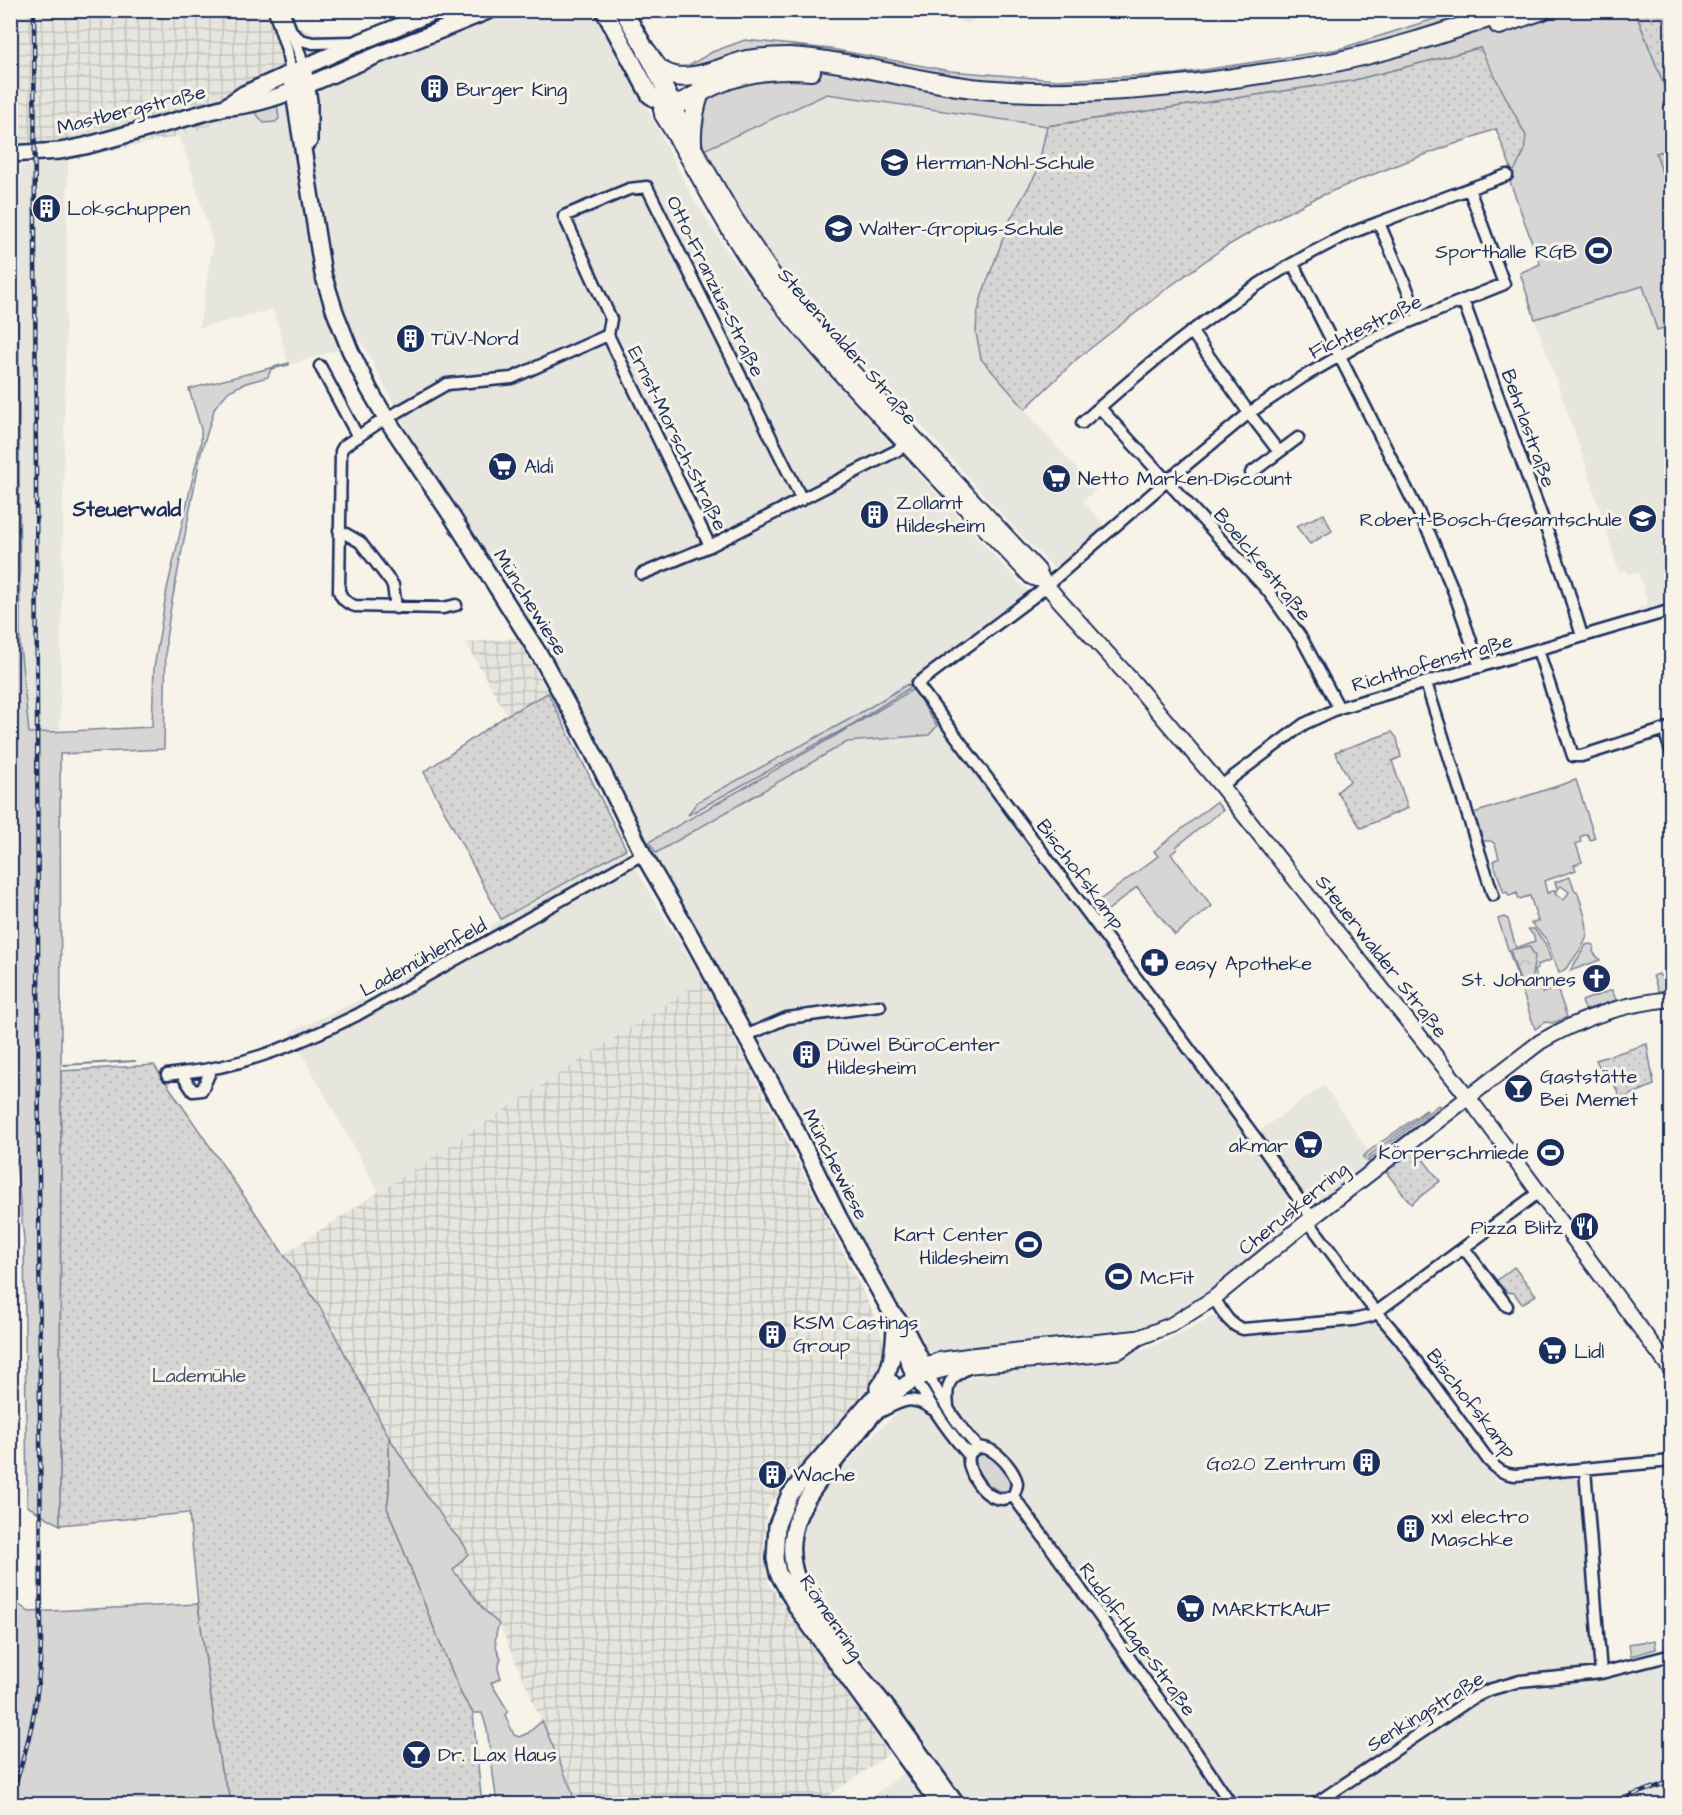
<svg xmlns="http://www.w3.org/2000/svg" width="1682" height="1815" viewBox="0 0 1682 1815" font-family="'Architects Daughter',sans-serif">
  <defs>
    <pattern id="industrial-grid" width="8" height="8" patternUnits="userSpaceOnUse" patternTransform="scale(1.5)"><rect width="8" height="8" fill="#e6e5de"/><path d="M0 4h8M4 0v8" fill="none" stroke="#c5c5c1"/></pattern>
    <pattern id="forest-crowns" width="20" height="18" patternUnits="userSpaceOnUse" patternTransform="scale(1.5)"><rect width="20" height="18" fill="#d7d6d4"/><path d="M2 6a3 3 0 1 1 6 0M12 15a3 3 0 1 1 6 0" fill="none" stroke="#b8b8b8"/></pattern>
    <pattern id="park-dots" width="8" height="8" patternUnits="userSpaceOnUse" patternTransform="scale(1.5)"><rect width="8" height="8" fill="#d7d6d4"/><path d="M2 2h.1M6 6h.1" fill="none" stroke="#b8b8b8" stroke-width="1.8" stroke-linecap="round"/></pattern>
  </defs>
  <rect width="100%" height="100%" fill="#f7f3e8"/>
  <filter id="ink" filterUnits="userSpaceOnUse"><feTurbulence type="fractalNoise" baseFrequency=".0167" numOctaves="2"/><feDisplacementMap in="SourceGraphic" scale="12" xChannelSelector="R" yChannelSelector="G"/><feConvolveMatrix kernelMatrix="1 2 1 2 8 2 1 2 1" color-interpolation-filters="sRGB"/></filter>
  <g filter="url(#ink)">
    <path fill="#e6e5de" d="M516,11h79l62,116 36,72 43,65 52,66 109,121 136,146 -115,90 340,445 66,-47 55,82 -155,122 -52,31 -76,17 -175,16 -133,-252 -239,-441 -133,-213 -54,-105 -73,23 -16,-56 -74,19 14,-86 -33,-106 100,-33 126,-55z
      M940,11l52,-1 1,1 -27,13z
      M827,94l220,32 -10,46 -27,48 -34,113 5,26 59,69 56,62 -13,11 27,31 -51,41 -41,-41 -100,-110 -105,-112 -40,-49 -69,-111z
      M68,160l-8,572 -31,1 -9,-87 -2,-411 3,-69z
      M1643,286l14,44 14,-4v281l-30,9 -2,-9 9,-2 -9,-33 -11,2 -2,-4 -7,2 -31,-101 -53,-152z
      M626,849l27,50 50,81 -324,212 -89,-160 61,-28z
      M1211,1317h4l20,10 140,-10 123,164 81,-6 22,197 70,-15v147h-810l67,-48 -111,-166 -12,-23 -5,-24 5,-19 16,-30 46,-53 29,-27 9,-5 14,-3 34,-14 7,-11 19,-6 119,-13 33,-8 35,-13z"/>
    <path fill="url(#industrial-grid)" d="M10,11h282l5,13 8,7 101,17 -126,55 -100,33 -112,24 -57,2z
      M517,638l31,55 -41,22 -41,-72z
      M703,980l68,129 107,213 4,16 2,12 -2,9 -8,21 -68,83 -35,39 -5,11 -2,38 5,33 120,170 -72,50h-243l-2,-13 -73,-167 -14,-13 -33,-41 -28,-80 -35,-53 -69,-130 -36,-53z"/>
    <path fill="#d7d6d4" stroke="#798299" stroke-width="1.5" d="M1459,11h176l36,92v46l-14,4 14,49v124l-14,4 -14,-44 -108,33 -15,-46 20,-9 -31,-85 15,-27 -44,-104 -129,33 -304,45 -220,-32 -123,56 -3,-16 3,-12 -2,-12 -12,-45 22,-13 33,-12 86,9 119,22 107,9 120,-6 162,-25z
      M277,104l2,15 -4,3 -11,1 -11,-13z
      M18,235l2,411 9,87 123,-6 2,-59 13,-79 34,-146v-14l-12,-40 100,-26v2l-18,4 -3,8 -22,6 -17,8 -14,16 -14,46 -30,153 -5,33 -2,110 -104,5 1,317 -1,454 -33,-19 -3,-267 -12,-115 -1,-33 -1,-310 4,-7v-23l-4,-271 5,-51 -4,-73 -1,-83z
      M908,684l3,3 -58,37 -165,91 9,-13 153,-83z
      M913,689l24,37 -8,9 -82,7 -191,111 -7,-11 205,-117z
      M1576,780l19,58 -5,2 -3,-6 -7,3 1,5 -5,2 6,18 -8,3 2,5 -32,11 3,12 10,-3 -2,4 9,6 5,-8 -8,-6 -3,3 -1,-1 -2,-6 15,-5 5,14h2c4,12 13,36 9,48 -3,7 -9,15 -13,21 -5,6 -8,11 -14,13l-13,-34 -15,-16 7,-2 -8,-25 -11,3 -2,-6 -8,3 -2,-4 -3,1 -11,-32 6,-3 -4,-14 -4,-3h-8l-9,-28z
      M1216,802l7,8 -47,37 1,2 -6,5 41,52 -37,29 -38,-48 -35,28 -9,-10 65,-49 -4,-5z
      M1504,917l4,2 8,29 19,-7 -1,-5 -6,-7h6l11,14 6,17 -14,5 1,3 -4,3 8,22 15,-5 10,29 -14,6 -8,-1 -10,7 -37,-110z
      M1590,944l4,1 -1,7 7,8 -30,11 16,-26z
      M1659,974l1,2 5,2 1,6 5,-1v7l-13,1 -5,-15z
      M1612,990l4,10 -31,10 -3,-9z
      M1438,1105l3,1 -62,49 -9,7 -3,-1z
      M1426,1110l1,1 -62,48 -2,-2 6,-6z
      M389,1437l40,63c9,8 12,16 18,25 8,11 18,16 21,29l-15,16 32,41 14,13c-5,13 -5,22 2,34l-3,11 3,9 -10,5 17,28 -3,4 9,20 5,2 9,-4 14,-12 30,70 2,13h-77l-10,-75 -5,-16h-9l-11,-17 -29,-70 -46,-118 2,-18z
      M981,1453c16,3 32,21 28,37 -16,7 -39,-21 -32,-36z
      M10,1598l19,14 169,-8 23,166 12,34h-222z
      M1655,1640l1,9 -25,7 -2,-12z"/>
    <path fill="url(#forest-crowns)" stroke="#798299" stroke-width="1.5" d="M1529,946l6,10 -4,26 -3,5h-6l-12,-37z"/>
    <path fill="url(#park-dots)" stroke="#798299" stroke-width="1.5" d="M1635,11h36v92z
      M1480,48l46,88 -2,16 -11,21 -17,-44 -83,30 -57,22 -40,17 -51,26 -43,25 -57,41 -88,69 -52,50 -44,-50 -5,-26 1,-18 6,-23 27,-72 27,-48 10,-46 304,-45z
      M1671,149h1l-1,53 -15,-49z
      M1324,514l8,17 -22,13 -14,-18z
      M548,693l78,156 -125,70 -77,-147 83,-57z
      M1392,732l5,6 4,19 -9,4 16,47 -47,20 -24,-36 13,-11 -15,-29z
      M1647,1044l7,41 -33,14 -11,-23 -3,-2h-4l-7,-14z
      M154,1065l166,242 69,130v53l-2,18 46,118 29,70 11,17 8,83 -19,8h-229l-12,-34 -23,-166 -9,-91 -129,12 1,-454z
      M1415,1149l25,32 -29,23 -25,-32z
      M1514,1267l22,28 -14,9 -8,-11 -7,-1 -11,-11z"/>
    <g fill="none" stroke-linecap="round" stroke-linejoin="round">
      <path stroke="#727c95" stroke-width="2" d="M64,1065l71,-4"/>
      <defs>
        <path id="minor" d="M274,10l13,40 4,24
          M283,10l17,44 3,14
          M290,31l11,9 12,3 41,-1
          M1379,223l40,94
          M1293,264l137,271 24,57 26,75
          M1463,300l102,280 17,56
          M1191,331l58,82 30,39
          M608,335l3,-16 -47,-103 65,-27 18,-2 155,313
          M320,366l38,71
          M1099,407l169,184 34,48 37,69
          M1082,423c78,-70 160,-136 254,-183 18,-9 37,-15 55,-22 39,-15 77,-29 116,-43
          M1251,473l47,-35
          M339,530l21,12 33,43 3,23
          M642,574l68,-28 188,-96 7,-6
          M456,605l-13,3 -88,-2c-9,-3 -13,-7 -16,-15l2,-140 3,-5 31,-21 72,-41 65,-6 96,-43 102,211
          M1538,650l35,106h8l91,-29
          M1426,683l67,212
          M1664,730l8,24
          M1221,786l83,-62 35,-16 333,-98
          M745,1036l42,-18 93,-12
          M211,1070l-9,20 -9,1 -12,-18c63,-6 119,-30 176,-58l286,-161
          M167,1075l14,-2
          M1312,1218l-49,-70 -346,-464 120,-90 131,-114 81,-67 54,-36 54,-31 42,-20 105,-42 -35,-95
          M1308,1221l61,82 31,36 89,122c9,9 14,13 26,14l157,-14
          M1464,1248l43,58
          M1214,1298c8,12 14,27 29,31l110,-9 18,-4 167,-123
          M928,1374c14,27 29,51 50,73
          M915,1378c16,28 32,53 54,77 -3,17 15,44 34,44 2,0 7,-2 10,-3 2,-4 4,-8 4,-13 -3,-16 -33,-50 -48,-28
          M948,1406c-3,-23 2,-29 22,-39
          M878,1413c22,-11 31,-20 54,-4
          M1585,1469l16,204
          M1013,1496l29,39 154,217 35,52
          M1315,1804l156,-105 18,-9 31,-9 81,-8 71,-18"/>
        <path id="tertiary" d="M662,115c35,55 63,115 102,168 35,47 76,91 116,134 50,54 101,107 151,160l5,2
          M667,122l-6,-12 8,-13 23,47 43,74 38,56 33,44 36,42 196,210 5,11 16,19 76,84 86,102 247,311 204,274
          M924,1365l16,-5 35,-5 161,-17
          M928,1374l26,-7 139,-12 26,-4 19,-13 33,-13 43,-27 94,-77 232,-179c41,-24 84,-39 132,-43"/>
        <path id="secondary" d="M291,74l32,200 12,38 15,38 19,39 17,29 65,97 93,147 49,90 50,102 50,86 96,176 50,102 51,92 15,19 23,45c-38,12 -61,48 -86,78 -21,27 -47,54 -50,90 -6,59 64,125 98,170 22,30 44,61 66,92
          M305,76l4,25v40
          M225,107l19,-13 116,-52 79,-32
          M10,154l50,-3 25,-5 140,-39c45,-1 94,-28 136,-45 43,-18 86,-34 129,-52
          M898,1333l17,45
          M892,1383l-21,17 -67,77 -15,19 -12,29 -2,34 3,14 20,36 141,195
          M878,1389c14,-19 16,-39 17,-62"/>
        <path id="primary" d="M604,10l46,85 11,7 12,3
          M623,10l24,42 22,45"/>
        <path id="trunk" d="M1499,25l44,-15
          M647,52c5,7 9,16 17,20 24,14 59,-6 83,-12 14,-2 27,-3 41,-3 65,3 128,26 193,32 80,7 160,2 240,-9 31,-5 63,-9 94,-14 67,-12 132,-34 197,-56
          M673,105c15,-3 28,-14 42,-20 30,-14 63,-17 96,-14
          M692,144c-1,-19 2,-34 8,-52"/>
      </defs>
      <use href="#minor" stroke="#1b2f5e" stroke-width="15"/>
      <use href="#tertiary" stroke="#1b2f5e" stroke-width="18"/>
      <use href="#secondary" stroke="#1b2f5e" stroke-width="20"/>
      <use href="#primary" stroke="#1b2f5e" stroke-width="21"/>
      <use href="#trunk" stroke="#1b2f5e" stroke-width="22"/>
      <use href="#minor" stroke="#f7f3e8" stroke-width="10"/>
      <use href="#tertiary" stroke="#f7f3e8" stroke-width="14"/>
      <use href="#secondary" stroke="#f7f3e8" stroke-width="15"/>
      <use href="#primary" stroke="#f7f3e8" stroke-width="16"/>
      <use href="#trunk" stroke="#f7f3e8" stroke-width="18"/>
      <defs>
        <path id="rail" d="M10,1801c19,-56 29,-98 31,-158l-7,-1633
          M1607,1804l65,-23"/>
      </defs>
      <use href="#rail" stroke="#1b2f5e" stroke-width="4.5"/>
      <use href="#rail" stroke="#f7f3e8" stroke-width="2" stroke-dasharray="7" stroke-linecap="butt"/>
    </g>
  </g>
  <defs>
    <symbol id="building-disc" viewBox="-11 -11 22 22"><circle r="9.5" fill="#1b2f5e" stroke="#f7f3e8"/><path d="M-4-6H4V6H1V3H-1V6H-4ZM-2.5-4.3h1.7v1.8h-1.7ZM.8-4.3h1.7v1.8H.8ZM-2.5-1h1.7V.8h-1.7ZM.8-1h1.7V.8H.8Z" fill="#fff"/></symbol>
    <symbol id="school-disc" viewBox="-11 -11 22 22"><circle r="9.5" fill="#1b2f5e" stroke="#f7f3e8"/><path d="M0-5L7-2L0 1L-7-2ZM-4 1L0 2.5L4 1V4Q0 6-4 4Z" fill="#fff"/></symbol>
    <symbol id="stadium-disc" viewBox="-11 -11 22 22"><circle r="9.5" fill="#1b2f5e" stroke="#f7f3e8"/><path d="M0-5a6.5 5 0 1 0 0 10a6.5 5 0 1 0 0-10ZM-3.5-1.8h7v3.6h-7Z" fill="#fff"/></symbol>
    <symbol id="supermarket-disc" viewBox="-11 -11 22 22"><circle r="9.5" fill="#1b2f5e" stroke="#f7f3e8"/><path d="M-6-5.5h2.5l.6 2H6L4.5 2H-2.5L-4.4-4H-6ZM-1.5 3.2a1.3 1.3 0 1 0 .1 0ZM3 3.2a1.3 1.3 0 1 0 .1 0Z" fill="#fff"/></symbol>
    <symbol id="pharmacy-disc" viewBox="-11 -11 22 22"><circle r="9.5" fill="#1b2f5e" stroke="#f7f3e8"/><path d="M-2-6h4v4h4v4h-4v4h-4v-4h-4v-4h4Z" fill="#fff"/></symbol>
    <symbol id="church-disc" viewBox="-11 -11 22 22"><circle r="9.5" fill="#1b2f5e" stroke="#f7f3e8"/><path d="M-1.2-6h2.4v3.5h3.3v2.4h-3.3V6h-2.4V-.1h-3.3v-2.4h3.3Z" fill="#fff"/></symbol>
    <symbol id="bar-disc" viewBox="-11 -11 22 22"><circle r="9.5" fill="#1b2f5e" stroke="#f7f3e8"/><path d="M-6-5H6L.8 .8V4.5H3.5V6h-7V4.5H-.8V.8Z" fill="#fff"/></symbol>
    <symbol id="restaurant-disc" viewBox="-11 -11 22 22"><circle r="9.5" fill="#1b2f5e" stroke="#f7f3e8"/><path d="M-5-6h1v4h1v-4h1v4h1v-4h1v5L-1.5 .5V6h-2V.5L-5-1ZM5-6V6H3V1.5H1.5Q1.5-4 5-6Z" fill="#fff"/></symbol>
  </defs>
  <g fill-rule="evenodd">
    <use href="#building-disc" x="418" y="72" width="33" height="33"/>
    <use href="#school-disc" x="878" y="146" width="33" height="33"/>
    <use href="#building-disc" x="30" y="192" width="33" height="33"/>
    <use href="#school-disc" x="822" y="212" width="33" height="33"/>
    <use href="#stadium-disc" x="1582" y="234" width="33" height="33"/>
    <use href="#building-disc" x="394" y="322" width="33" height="33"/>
    <use href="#supermarket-disc" x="486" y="450" width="33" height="33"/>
    <use href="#supermarket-disc" x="1040" y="462" width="33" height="33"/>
    <use href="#building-disc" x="858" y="498" width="33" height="33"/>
    <use href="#school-disc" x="1626" y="502" width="33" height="33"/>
    <use href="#pharmacy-disc" x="1138" y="946" width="33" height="33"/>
    <use href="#church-disc" x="1580" y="962" width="33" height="33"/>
    <use href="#building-disc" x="790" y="1038" width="33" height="33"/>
    <use href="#bar-disc" x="1502" y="1072" width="33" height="33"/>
    <use href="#supermarket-disc" x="1292" y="1128" width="33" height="33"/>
    <use href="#stadium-disc" x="1534" y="1136" width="33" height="33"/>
    <use href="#restaurant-disc" x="1568" y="1210" width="33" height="33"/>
    <use href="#stadium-disc" x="1012" y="1228" width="33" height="33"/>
    <use href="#stadium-disc" x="1102" y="1260" width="33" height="33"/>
    <use href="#building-disc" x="756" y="1318" width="33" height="33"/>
    <use href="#supermarket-disc" x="1536" y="1334" width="33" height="33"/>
    <use href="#building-disc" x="1350" y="1446" width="33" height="33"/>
    <use href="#building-disc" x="756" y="1458" width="33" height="33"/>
    <use href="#building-disc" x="1394" y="1512" width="33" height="33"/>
    <use href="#supermarket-disc" x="1174" y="1592" width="33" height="33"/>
    <use href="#bar-disc" x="400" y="1738" width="33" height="33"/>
  </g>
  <g text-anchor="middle" stroke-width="6" stroke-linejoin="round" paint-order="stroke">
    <g font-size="20" fill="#1b2f5e" stroke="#f7f3e8" text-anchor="start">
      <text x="456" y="96">Burger King</text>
      <text x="916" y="169">Herman-Nohl-Schule</text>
      <text x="67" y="215">Lokschuppen</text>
      <text x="859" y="235">Walter-Gropius-Schule</text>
      <text x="1577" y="258" text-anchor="end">Sporthalle RGB</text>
      <text x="431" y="345">TÜV-Nord</text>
      <text x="524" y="473">Aldi</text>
      <text x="1078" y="485">Netto Marken-Discount</text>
      <text x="896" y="509">Zollamt<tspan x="896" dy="23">Hildesheim</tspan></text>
      <text x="1622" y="526" text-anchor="end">Robert-Bosch-Gesamtschule</text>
      <text x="1175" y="970">easy Apotheke</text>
      <text x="1576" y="986" text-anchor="end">St. Johannes</text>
      <text x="827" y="1051">Düwel BüroCenter<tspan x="827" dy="23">Hildesheim</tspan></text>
      <text x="1540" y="1083">Gaststätte<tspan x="1540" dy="23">Bei Memet</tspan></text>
      <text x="1288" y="1152" text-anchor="end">akmar</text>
      <text x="1529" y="1159" text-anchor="end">Körperschmiede</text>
      <text x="1563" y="1234" text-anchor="end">Pizza Blitz</text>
      <text x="1008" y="1241" text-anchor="end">Kart Center<tspan x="1008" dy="23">Hildesheim</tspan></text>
      <text x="1140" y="1284">McFit</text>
      <text x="793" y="1329">KSM Castings<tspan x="793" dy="23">Group</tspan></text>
      <text x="1574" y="1358">Lidl</text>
      <text x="1345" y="1470" text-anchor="end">Go20 Zentrum</text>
      <text x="793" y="1481">Wache</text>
      <text x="1431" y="1523">xxl electro<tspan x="1431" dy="23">Maschke</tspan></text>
      <text x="1212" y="1616">MARKTKAUF</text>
      <text x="438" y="1761">Dr. Lax Haus</text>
    </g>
    <g font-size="20" fill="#1b2f5e" stroke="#f7f3e8">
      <text transform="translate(131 109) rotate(-14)" y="7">Mastbergstraße</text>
      <text transform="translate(716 286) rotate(64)" y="7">Otto-Franzius-Straße</text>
      <text transform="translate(1365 326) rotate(-26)" y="7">Fichtestraße</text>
      <text transform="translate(848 346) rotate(49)" y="7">Steuerwalder Straße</text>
      <text transform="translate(1529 428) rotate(70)" y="7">Behrlastraße</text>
      <text transform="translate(678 438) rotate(64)" y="7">Ernst-Morsch-Straße</text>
      <text transform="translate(1263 564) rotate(50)" y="7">Boelckestraße</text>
      <text transform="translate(531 602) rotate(58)" y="7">Münchewiese</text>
      <text transform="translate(1432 662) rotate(-16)" y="7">Richthofenstraße</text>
      <text transform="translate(1081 874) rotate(53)" y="7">Bischofskamp</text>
      <text transform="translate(1382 956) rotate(52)" y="7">Steuerwalder Straße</text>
      <text transform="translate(423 957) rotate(-29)" y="7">Lademühlenfeld</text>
      <text transform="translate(836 1164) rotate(63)" y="7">Münchewiese</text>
      <text transform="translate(1293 1208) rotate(-39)" y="7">Cheruskerring</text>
      <text transform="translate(1472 1403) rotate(52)" y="7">Bischofskamp</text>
      <text transform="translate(832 1617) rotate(56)" y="7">Römerring</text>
      <text transform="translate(1138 1639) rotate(54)" y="7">Rudolf-Hage-Straße</text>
      <text transform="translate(1425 1711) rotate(-32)" y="7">Senkingstraße</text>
    </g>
    <g font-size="20" fill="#415076" stroke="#f7f3e8">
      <text x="199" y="1382">Lademühle</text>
    </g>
    <g font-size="21" font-weight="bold" fill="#1b2f5e" stroke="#f7f3e8">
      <text x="127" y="516">Steuerwald</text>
    </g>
  </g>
  <rect width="1682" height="1815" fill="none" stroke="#f7f3e8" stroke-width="36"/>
  <rect x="18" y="18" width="1646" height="1779" fill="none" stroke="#1b2f5e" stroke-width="2" filter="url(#ink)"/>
</svg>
